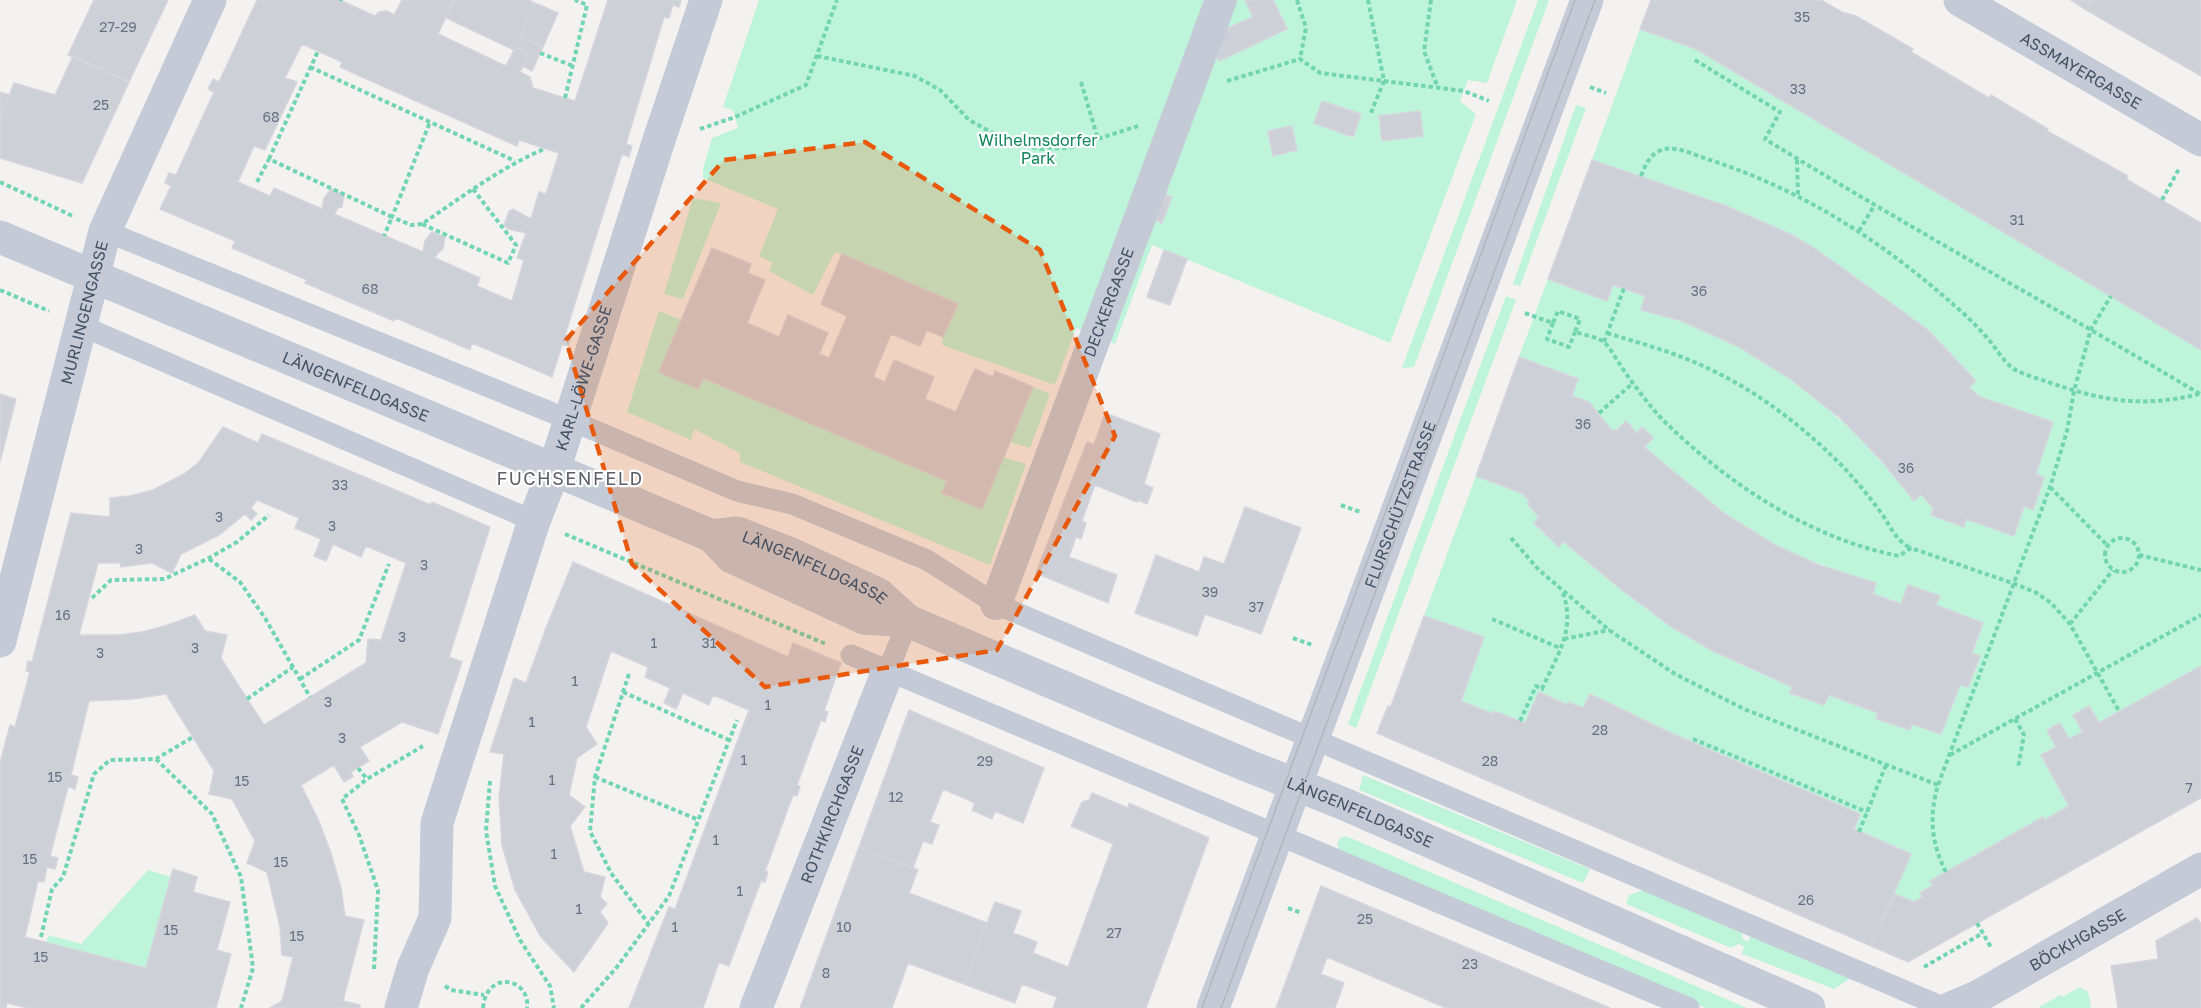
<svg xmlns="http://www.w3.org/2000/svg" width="2201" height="1008" viewBox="0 0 2201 1008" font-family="'Golos Text',sans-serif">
  <rect width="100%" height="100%" fill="#f4f2f1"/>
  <path fill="#bef4da" d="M759,0h758l-30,83 -19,-3 -8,21 16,13 -86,229 -238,-98 -37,99 -39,-16 -21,57 -113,-40 1,-8 14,-33 -122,-52 -22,43 -44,-24 3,-8 -13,-7 19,-47 -75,-31v-9l9,-31 26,-10 -5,-18 -10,-3z
    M1538,0h11l-135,367 -12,1z
    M1640,29l56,20 505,301v316l-102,57 -10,-17 -15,9 9,17 -14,7 -9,-16 -13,7 9,17 -15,9 28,50 -24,14 -2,-3 -112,64 2,4 -13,7 3,5 -9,5 -20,-8 17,-40 -57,-25 6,-15 -187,-80 -83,-40 -7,14 -15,-6 -1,3 -42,18 -30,-12 -2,3 -32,-13 23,-64 -60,-21 52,-140 46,17 8,9 -3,3 12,12 -5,6 24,23 5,-5c36,30 71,61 110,86 37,24 78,43 119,60l-1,6 33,12 5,-10 49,18 -2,6 33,11 3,-6 48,-39 8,2 12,-30 -8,-4 10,-31 -46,-17 3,-9 -31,-11 -7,19 -28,-10 3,-11c-34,-11 -67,-21 -99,-37 -50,-25 -91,-63 -133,-99l9,-9 -11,-10 -5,5 -11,-12 -9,9 -5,1 -23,-29 -17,-6 6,-17 -59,-22 29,-78 59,21 6,-15 32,11 -4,14c13,3 27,6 40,10 11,4 23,10 34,15 82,38 143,96 199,165l7,-6 12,14 31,18 2,-7 47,17 11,-30 9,3 11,-31 -8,-4 17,-52 -73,-25 -11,-10 7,-7 -48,-50 -111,-80 -27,-16 -64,-28 -134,-46z
    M1576,105l10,3 -66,178 -7,-2z
    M693,198l28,5 -38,96 -19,-5z
    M1506,296l10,4 -160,428 -8,-4z
    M659,311l22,9 -22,52 39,17 5,-11 244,103 -5,12 40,16 22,-52 22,7 -36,101 -250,-103v-9l-46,-24 -3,11 -64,-28z
    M1033,387l17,7 -20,54 -20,-6z
    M1363,775l227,94 -7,14 -224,-93z
    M1346,836l401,172h-41l-366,-156 -3,-9 3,-5z
    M148,870l23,7 -25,91 -100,-25 3,-8 32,9z
    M1646,889l96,44v5l6,4 2,-6 101,42 -17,11 -92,-35 2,-8 -6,-2 -7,4 -105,-44 3,-9z
    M2080,987l8,5 3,16h-53l22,-13 2,2z"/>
  <path fill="#cdd0d7" stroke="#d5d6dd" stroke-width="1.5" fill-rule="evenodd" d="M94,0h74l-39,82 -61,-27z
    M257,0h83l35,16 4,-4 8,-1 7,4 8,-15h52l-16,34 68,32 8,-16 10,-2 4,10 -8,14 10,5 3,11 42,13 33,-101h73l-2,7 -6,-2 -4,13 -5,-1 -38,127 6,2 -3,11 -7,-3 -57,181 6,1 -3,10 -6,-1 -10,32 -80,-34 -2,7 -74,-32 -2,3 -40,-17 -49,-21 2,-3 -75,-32 3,-7 -75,-32 11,-23 -6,-3 4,-10 7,2 38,-83 -6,-3 5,-10 6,3zM302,44l40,18 -2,5 177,79 2,-6 40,13 -13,41 -7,-2 -8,27 -18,-10 -4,2 -5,14 4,4 18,4 -9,25 7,2 -12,41 -35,-15 3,-8 -45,-20 3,-5 5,-4 2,-12 -13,-5 -7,9 -2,11 -89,-38 4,-6 4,-1 2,-12 -13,-6 -7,9 -2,11 -48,-21 -4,8 -32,-14 16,-36 11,4 32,-68 -12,-4z
    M454,0h75l6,3 -16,34 24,10 -11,24 -9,-5 5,-8 -4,-10 -10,2 -68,-32z
    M1245,0h28l14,29 -68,32 -11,-24 45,-20z
    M1651,0h170l21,12 14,4 57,33 -2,3 78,46 2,-3 57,34 -1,2 81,45 -2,3 75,44v127l-505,-301 -56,-20z
    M2071,0h20l-5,10z
    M2091,0h110v76l-115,-66z
    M535,3l23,10 -15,34 -24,-10z
    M73,56l56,26 -47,101 -82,-25v-39l14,-36 41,12z
    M0,92l9,3 -9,24z
    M1322,101l39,13 -8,23 -39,-14z
    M1420,111l3,25 -41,5 -3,-25z
    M1292,126l5,24 -24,6 -5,-25z
    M1592,160l134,46 64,28 27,16 111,80 48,51 -7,6 11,10 73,25 -17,52 8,4 -11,32 -9,-4 -10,30 -48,-17 -2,8 -33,-12 2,-7 -12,-14 -7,7 -32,-40 -42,-43 -51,-40 -50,-31 -57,-26 -41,-11 4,-14 -32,-11 -6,16 -59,-22z
    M1162,193l10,4 -10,26 -10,-4z
    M712,248l39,16 -3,9 17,7 -18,43 32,14 9,-22 40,18 -9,21 10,4 18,-42 -26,-12 21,-50 116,50 -15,33 -16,-7 -7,16 -29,-12 -18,43 12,5 9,-22 40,17 -9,22 31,13 19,-43 18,8 2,-6 38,16 -51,122 -40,-16 5,-12 -244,-103 -5,11 -39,-17z
    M1164,250l23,9 -17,46 -23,-8z
    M1519,357l59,22 -6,17 17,6 23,29 5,-1 9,-9 11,12 5,-6 11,11 -9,9 81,67 50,31 44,20 57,18 -3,11 28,10 7,-19 32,11 -4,9 47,18 -11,30 8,3 -12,31 -8,-2 -19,49 -29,-10 -2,6 -34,-11 2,-6 -49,-18 -5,10 -34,-12 2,-6 -81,-37 -39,-23 -54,-40 -55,-46 -4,6 -25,-24 5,-6 -12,-13 3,-2 -8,-9 -46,-17z
    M0,394l16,5 -16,63z
    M1105,413l55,21 -16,50 9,4 -6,16 -9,-4 -1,2 -42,-17 -13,36 4,2 -5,16 -5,-2 -7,20 48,18 -9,28 -72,-30 51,-131 7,3z
    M223,427l35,16 4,-9 169,71 1,-3 58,25 -41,130 13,5 -24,72 -36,-12 -42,25 9,14 -18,11 2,5 -9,5 -10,-17 -33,20 17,34 13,34 10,35 4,28 19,4 -21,81 17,4v3h-90l12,-7 11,-44 -11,-2 -2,-28 -13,-55 -20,-9 8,-22 -23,-42 -23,-5 5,-23 -48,-77 -33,5 -44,2 -18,74 7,2 -3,12 -7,-2 -18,69 8,2 -3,11 -8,-2 -3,15 -6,-1 -13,56 121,31 27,-99 24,8 -4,15 37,10 -13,48 14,4 -15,54h-189l-20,-5 -1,5h-6v-245l10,-38 5,2 15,-55 -4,-1 2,-10 4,1 39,-149 39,4v-19l19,-2 24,-6 31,-16 15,-12zM257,500l42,18 -4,10 26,11 -7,17 12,5 7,-17 28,13 5,-11 40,17 -25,77 -13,-1 -2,24 -102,62 -43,-67 6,-23 -22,-4 -10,-16 -30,11 -23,6 -24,3h-39l19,-72h22l1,4 31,-4 20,10 9,-19 38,-19 26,-21 6,6 6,-6 -6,-6z
    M1245,507l56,21 -40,106 -56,-20 -8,22 -62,-23 21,-58 43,17 5,-15 20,7z
    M573,562l215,95 5,-14 48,20 -17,48 4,1 -3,10 -4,-2 -24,65 3,1 -3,10 -4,-1 -28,76 3,1 -3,10 -4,-1 -32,85 -10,-4 -16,46h-74l40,-101 6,2 74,-199 -36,-15 -4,10 -26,-12 -7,16 -12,-6 6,-15 -25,-11 3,-10 -37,-16 -25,76 11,17 -20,14 -8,37 16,12 -15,19 14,46 21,5 -5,20 7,7 -7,8 8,11 -34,49 -33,-35 -26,-47 -13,-45 -3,-47 5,-44 -14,-2 24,-74 12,5 20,-55z
    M1424,616l60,21 -23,64 32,13 1,-3 31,12 14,-31 28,13 1,-3 15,6 7,-14 83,40 187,80 -6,15 57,25 -40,92 -494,-213 11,-27h3z
    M2201,666v132l-293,164 -37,-16 23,-52 20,8 9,-5 -3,-4 13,-8 -3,-4 113,-64 2,3 24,-14 -28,-51 15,-8 -9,-17 13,-7 9,16 14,-7 -10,-17 16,-9 10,17z
    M909,710l135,58 -21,55 -28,-12 -3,8 -20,-9 3,-7 -32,-14 -13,33 9,3 -7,19 -9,-3 -10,27 -54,-21z
    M1092,793l36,15 1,-5 80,35 -63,170h-93l4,-11 -35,-13 -7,19 -51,-19 31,-82 26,9 -8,22 24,9 -4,11 35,14 45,-123 -42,-18 11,-24 7,-2z
    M859,847l59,23 -9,23 78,30 -23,61 -56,-21 -16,45h-92z
    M1321,886l289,122h-164l-119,-51 -6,17 23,9 -9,25h-59z
    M2197,918l4,6v84h-83l-7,-42 47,-7 -2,-18z"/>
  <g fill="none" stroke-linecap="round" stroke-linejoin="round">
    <path stroke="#72d5b2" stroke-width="4" stroke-dasharray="4.5 3" stroke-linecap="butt" d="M1297,0l9,28 -6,31
      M1368,0l16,81 -14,34
      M1431,0l-7,51 14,37
      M341,1v-1
      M540,53l33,13
      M817,56l98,20 25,14 29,30 40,22 31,7 29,-1 69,-22
      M1695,60l85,52 -15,27c143,88 291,169 435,255
      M310,67l205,94
      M1227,81l73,-22 20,14 144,18 25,10
      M1081,82l17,57
      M1590,87l16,6
      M565,98l22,-93 -12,-5
      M700,129l35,-12 71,-32 31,-85
      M269,159l49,-108
      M1797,160l1,35
      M1641,176c4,-10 8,-20 18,-25 15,-7 33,3 48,8 94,30 175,82 248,147 14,12 27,25 38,39 6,8 13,19 21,24 10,6 23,9 34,13 54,19 95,26 151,12
      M0,182l75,35
      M257,182l12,-23 123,58 -8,19
      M473,189l43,56 -8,18 -86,-39c40,-27 78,-56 122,-75
      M2162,200l18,-33
      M422,224l-11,1 -19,-8 38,-95
      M1859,231l15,-25
      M0,290l49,21
      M1525,313l28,10 5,-12 22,8 -5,13c9,3 24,5 30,11 6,6 11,16 16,23 12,18 25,35 39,51 65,65 148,121 239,139l12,-8 104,36 20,8 16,11 19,21 49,87
      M1553,323l-6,16 22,8 6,-15
      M1607,333c29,9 59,17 87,29 57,24 110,64 153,109 12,13 24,28 35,43 9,13 13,26 29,34
      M1604,342l20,-54
      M1599,413l34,-30
      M2050,487l57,58
      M1341,505l19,7
      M565,534l261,110
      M2105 555a17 17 0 1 1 34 0a17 17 0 1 1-34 0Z
      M1511,538l28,32 70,60 66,44 69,35 194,76
      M2139,555l62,15
      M209,559l31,23 25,36 45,79
      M92,598l19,-18 53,-1 45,-21 28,-16 32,-27
      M1492,619l68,29
      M2070,624l43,-54
      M1293,638l19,7
      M1564,639l45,-9
      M629,674l-34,103 -5,54 21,42 37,50
      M300,679l59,-39 30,-76
      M623,692l106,48
      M247,699l46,-32
      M2015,719l9,16 -6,33
      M1520,721l16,-35 6,3c15,-34 34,-59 21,-96
      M1693,739l174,73
      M1950,755l251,-140
      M156,759l56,55 29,63 12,91 -12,40
      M358,768l9,11
      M595,777l104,43
      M490,781l-4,50 9,55 25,54 30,46 4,22
      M1859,832l27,-67
      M1946,872c-15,-29 -17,-56 -8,-87l112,-298 17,-56 7,-40 17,-62 20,-33
      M1288,908l14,5
      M1977,923l15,26
      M41,937l11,-48 11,-12 31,-103 16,-14 46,-1 37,-22
      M1924,967l59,-34
      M374,969l4,-79 -19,-55 -17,-36 25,-20 56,-33
      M445,986l6,4 33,5
      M483,1008c4,-40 48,-29 44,0
      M581,1008l36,-41 52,-71 68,-176"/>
    <path stroke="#c4cbd7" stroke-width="21" d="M105,231l465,189 167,71 55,13 135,56 69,44 949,404
      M82,326l452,195
      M851,655l838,353
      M888,671l20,-50"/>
    <path stroke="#c4cbd7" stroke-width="32" id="s1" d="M996,604l225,-604"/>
    <g stroke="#c4cbd7" stroke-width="33">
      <path id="s2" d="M0,641l105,-410 105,-231"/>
      <path id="s3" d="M401,1008l12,-40 22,-50 2,-95 97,-302 20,-51 104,-327 48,-143"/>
      <path id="s4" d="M756,1008l132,-337"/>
      <path id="s5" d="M1951,1008l26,-11 224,-128"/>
    </g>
    <g stroke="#c4cbd7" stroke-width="33">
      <path id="s6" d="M1960,0l241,140"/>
      <path id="s7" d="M0,237l712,299 20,21 132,61 44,3"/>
      <path id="s8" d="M712,536l25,-3 54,21 87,40 30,27 338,144 96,38 467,205"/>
      <path id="s9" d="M1213,1008l374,-1008"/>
    </g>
    <path stroke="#b3b5bc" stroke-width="1.5" d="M1202,1008l373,-1008
      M1221,1008l374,-1008"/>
  </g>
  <path fill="#e8590c" fill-opacity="0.2" stroke="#e8590c" stroke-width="4.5" stroke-dasharray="12 8" stroke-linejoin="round" d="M865,142l175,108 75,186 -118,214 -232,37 -133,-123 -66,-224 158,-180z"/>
  <g text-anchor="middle" stroke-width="4.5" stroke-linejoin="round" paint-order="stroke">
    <g font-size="14" fill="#68717e">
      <text x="1802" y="22">35</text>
      <text x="118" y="32">27-29</text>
      <text x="1798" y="94">33</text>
      <text x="101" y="110">25</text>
      <text x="271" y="122">68</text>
      <text x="2017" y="225">31</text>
      <text x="370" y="294">68</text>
      <text x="1699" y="296">36</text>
      <text x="1583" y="429">36</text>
      <text x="1906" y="473">36</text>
      <text x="340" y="490">33</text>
      <text x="219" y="522">3</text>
      <text x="332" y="531">3</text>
      <text x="139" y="554">3</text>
      <text x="424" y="570">3</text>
      <text x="1210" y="597">39</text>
      <text x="1256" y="612">37</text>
      <text x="63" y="620">16</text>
      <text x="402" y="642">3</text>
      <text x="654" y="648">1</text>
      <text x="709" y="648">31</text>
      <text x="195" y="653">3</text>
      <text x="100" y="658">3</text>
      <text x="575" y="686">1</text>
      <text x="328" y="707">3</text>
      <text x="768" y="710">1</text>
      <text x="532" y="727">1</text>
      <text x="1600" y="735">28</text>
      <text x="342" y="743">3</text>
      <text x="744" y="765">1</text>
      <text x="985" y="766">29</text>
      <text x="1490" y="766">28</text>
      <text x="55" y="782">15</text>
      <text x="552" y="785">1</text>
      <text x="242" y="786">15</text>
      <text x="2189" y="793">7</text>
      <text x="896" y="802">12</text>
      <text x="716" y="845">1</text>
      <text x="554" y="859">1</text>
      <text x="30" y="864">15</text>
      <text x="281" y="867">15</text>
      <text x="740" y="896">1</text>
      <text x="1806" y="905">26</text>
      <text x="579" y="914">1</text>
      <text x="1365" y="924">25</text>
      <text x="675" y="932">1</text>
      <text x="844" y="932">10</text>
      <text x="171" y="935">15</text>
      <text x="1114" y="938">27</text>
      <text x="297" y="941">15</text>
      <text x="41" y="962">15</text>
      <text x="1470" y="969">23</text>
      <text x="826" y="978">8</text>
    </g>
    <g font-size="16" fill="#475161" stroke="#fff">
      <text dy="6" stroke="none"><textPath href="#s6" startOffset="140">ASSMAYERGASSE</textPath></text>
      <text dy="6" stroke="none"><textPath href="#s1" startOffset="322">DECKERGASSE</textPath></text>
      <text dy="6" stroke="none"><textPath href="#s2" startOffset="339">MURLINGENGASSE</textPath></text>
      <text dy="6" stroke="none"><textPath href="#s3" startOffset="660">KARL-LÖWE-GASSE</textPath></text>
      <text dy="6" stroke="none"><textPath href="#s7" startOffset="386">LÄNGENFELDGASSE</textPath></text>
      <text dy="6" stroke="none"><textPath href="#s9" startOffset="537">FLURSCHÜTZSTRASSE</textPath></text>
      <text dy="6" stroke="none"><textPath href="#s8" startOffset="110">LÄNGENFELDGASSE</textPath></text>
      <text dy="6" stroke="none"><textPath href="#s8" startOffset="710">LÄNGENFELDGASSE</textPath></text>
      <text dy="6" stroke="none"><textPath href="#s4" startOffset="208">ROTHKIRCHGASSE</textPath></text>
      <text dy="6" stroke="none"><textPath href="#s5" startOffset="144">BÖCKHGASSE</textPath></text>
    </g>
    <g font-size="16" fill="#0f855a" stroke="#fff">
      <text x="1038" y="146">Wilhelmsdorfer<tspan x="1038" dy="18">Park</tspan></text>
    </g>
    <g font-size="18" letter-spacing="1.5" fill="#5d6067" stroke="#fff">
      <text x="570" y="485">FUCHSENFELD</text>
    </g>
  </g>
</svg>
